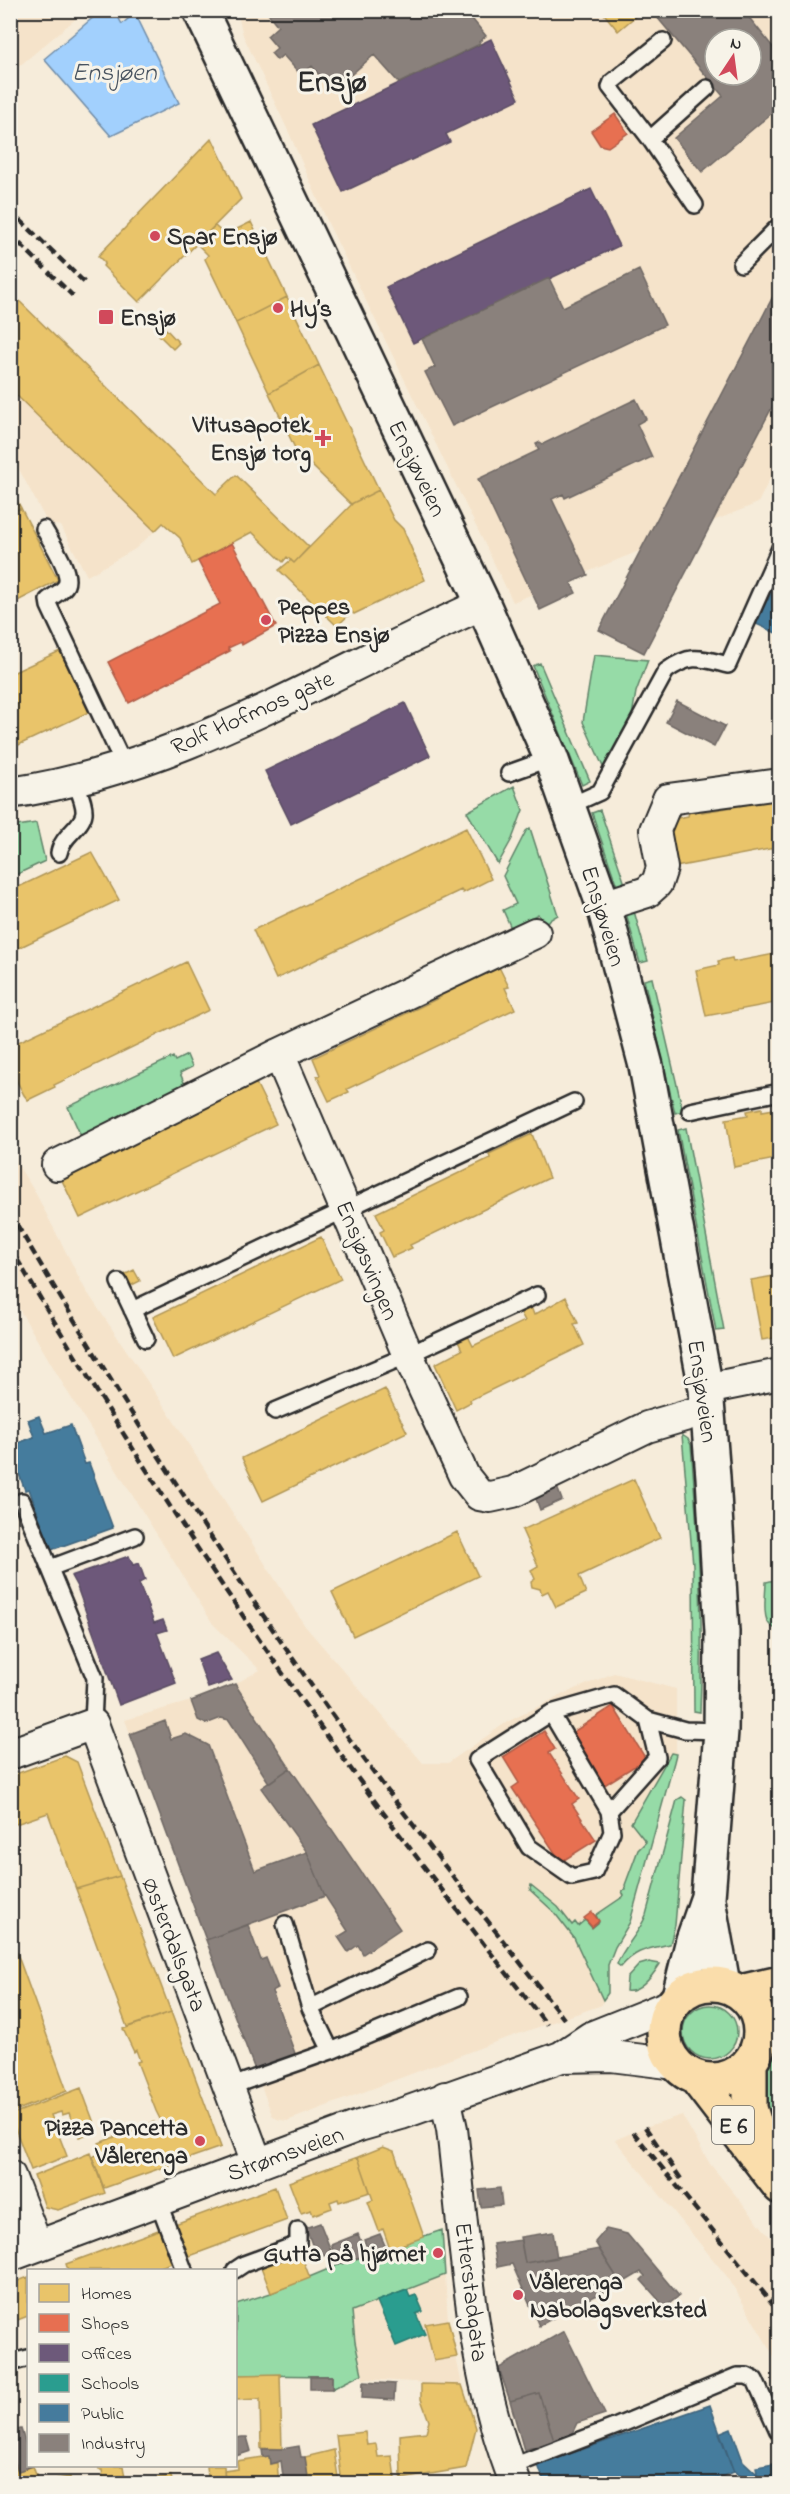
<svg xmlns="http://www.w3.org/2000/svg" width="790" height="2494" viewBox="0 0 790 2494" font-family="'Indie Flower',sans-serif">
  <rect width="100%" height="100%" fill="#f6ecda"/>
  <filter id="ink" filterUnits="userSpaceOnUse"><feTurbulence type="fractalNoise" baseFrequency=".0167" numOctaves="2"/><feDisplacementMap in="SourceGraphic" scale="12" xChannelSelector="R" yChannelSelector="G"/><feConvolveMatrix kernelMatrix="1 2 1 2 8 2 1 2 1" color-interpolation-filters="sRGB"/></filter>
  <g filter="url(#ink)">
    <path fill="#f5e3ca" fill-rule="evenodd" d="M11,10h74v1l-74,62z
      M237,11h542l1,447 -22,45 -245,99 -185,-379 -38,-88 -47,-100zM715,39h36v36h-36z
      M10,389l145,142 -20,18 -48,27 -26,-50 -13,-2 -37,-70z
      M10,1153l25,39 50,97 81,120 139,217 118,137h25l59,-41 54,-27 53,-22 62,16v65l-5,-1 -24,89 -22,54 -29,19 3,6 -7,7 -20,-3 -14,-18 -27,-21 -1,4 24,22 20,26 29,62 -1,5 -104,36 -211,80 -10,-2 -5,-4 -147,-395 66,-19 44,-17 25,-14 -47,-46 -146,-233 -56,-96z
      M682,2115l28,49 69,84v117l-50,-86 -114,-139 30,-13z
      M445,2275l3,45 14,65 -99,-6 -8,-37 -3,-31z"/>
    <path fill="#96dba7" stroke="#608369" stroke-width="1.5" d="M594,655l54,5 -12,32 -4,24 -28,53 -21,-47z
      M540,663l50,118 -8,4 -49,-119z
      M514,786l9,24 -11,29 -14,25 -31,-52z
      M600,810l26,77 -8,2 -26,-76z
      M36,823l9,38 -34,16v-50z
      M530,828l28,87 -15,9 -5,-10 -27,14 -8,-18 13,-6 -13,-28 23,-45z
      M632,904l16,57 -8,2 -16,-57z
      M652,978l31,133 -8,2 -31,-133z
      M187,1055l5,12 -12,6 6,14 -105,49 -13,-29 105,-50 2,4z
      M686,1128l38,202 -8,1 -38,-201z
      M682,1435l6,4 3,6c7,89 13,177 9,267l-6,-1 -1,-146z
      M779,1579v50c-20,-1 -13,-32 -13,-47z
      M671,1753l5,1 -2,8 -44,160 -15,25 -7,18v28l-5,7 -29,-62 -20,-26 -24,-22 1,-5 27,22 14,18 3,-3 3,4 7,-6 7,8 7,-6 -3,-7 28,-19 -2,-5 4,-1 -1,-5 13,-35 8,-8 -15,-19z
      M682,1797l4,3 -11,125 -5,19c-22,5 -34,5 -49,23l-4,-3c7,-18 22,-30 29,-49l31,-115z
      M649,1962l11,2c-7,11 -20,30 -34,27l1,-13 12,-13z
      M683 2032a27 27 0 1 1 54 0a27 27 0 1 1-54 0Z
      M779,2044v115l-8,-12 -11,-58 8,-26z
      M442,2230l3,45 -93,36 3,31 7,32 -30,15v-13l-96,-1v-71l35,-11 67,-28z"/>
    <path fill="#a2d0fd" stroke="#728ea9" stroke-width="1.5" d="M102,10l20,1 -5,4 5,9 13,-11 44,90 -68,33 -67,-77z"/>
    <path fill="#e9c46a" stroke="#b09657" stroke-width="1.5" d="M601,10h42l-25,21z
      M212,138l29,61 -102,103 -36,-36 2,-3 -7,-7z
      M251,222l36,75 -51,26 -31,-64 3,-4 -12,-12 19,-17 10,9z
      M10,292l206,202 20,-19 73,72 -15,16 -7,-6 -4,5 -31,-30 -60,32 -12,-26 -17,-15 -8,8 -145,-142z
      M287,297l32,68 -50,28 -33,-70z
      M166,329l13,14 -6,6 -14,-14z
      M319,365l60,125 -28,14 -46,-45 -4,2 -32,-68z
      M10,488l11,20 -11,5z
      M379,490l15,30 9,9 22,51 -71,34 -2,-2 -15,14 -58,-56 12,-10 3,3 59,-60z
      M21,508l37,72 -48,25v-92z
      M60,651l29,61 -79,37v-75z
      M780,798v49l-105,20 -9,-47 22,-4 1,-4 13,-2v2l44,-7 -1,-4z
      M466,828l25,51 -28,14 -2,-3 -185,89 -23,-49z
      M92,852l27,48 -109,52v-61z
      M780,949v53l-74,14 -10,-46 23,-5 -1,-4 14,-3 1,4 42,-8 -1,-4z
      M186,962l23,48 -155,75 1,2 -27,13 -4,-5 -14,-27v-22z
      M498,965l11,22 -4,1 10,21 -168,80 2,3 -20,9 -12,-25 3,-1 -7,-17 128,-61 -2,-4z
      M256,1083l20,41 -196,94 -20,-42 164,-78 -2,-4 13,-7 2,5z
      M762,1108v3l18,-3v50l-46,9 -8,-48 22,-4 -1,-4z
      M532,1134l17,44 -139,67 2,3 -20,9 -12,-25 4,-2 -8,-17 114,-55 -1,-4z
      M321,1237l20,42 -168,80 -20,-42z
      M134,1270l6,11 -12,6 -6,-11z
      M780,1275v62l-18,3 -11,-60z
      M566,1297l12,26 -4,1 10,21 -114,55 1,2 -15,8 -21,-46 27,-14 -5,-11 10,-5 6,12 52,-25 -6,-12 11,-5 4,11z
      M385,1389l22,43 -144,69 -21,-43z
      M780,1411v30l-6,-29z
      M634,1479l26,59 -81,38 7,17 -30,14 -8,-16 -6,3 -2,-5 -8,-2 -1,-5 4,-3 -4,-9 7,-4 -16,-36z
      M457,1532l21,44 -125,60 -21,-44z
      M65,1756l12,6 43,114 -44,13 -28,-76 -38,13v-50z
      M120,1876l51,136 -44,15 -51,-138z
      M10,1934l57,157 -55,21 -2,-3z
      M171,2012l50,135 -117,41 -12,-31 10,-4 -3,-10 55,-21 4,10 7,-3 -9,-18 -19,-49 3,-1 -4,-11 -2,2 -11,-23z
      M81,2088l16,43 -18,6 -10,-24 -7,2 -1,-3 -10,3 16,41 -36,14 -21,-55z
      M383,2147l11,4 30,86 -34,12 -7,-20 -4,2 -11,-29 5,-2 -15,-43z
      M90,2153l15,40 -47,17 -13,-3 -11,-31z
      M358,2157l12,35 -31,10 -1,-3 -8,3 2,6 -19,7 -2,-5 -10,3 -12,-31z
      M275,2187l12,33 -100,37 -12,-33z
      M161,2229l13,33 -22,8h-84l-2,-6z
      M300,2252l10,26 -39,15 -10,-26z
      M28,2277v39l-18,7v-39z
      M448,2320l9,37 -23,4 -9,-37z
      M280,2374l2,75 -21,-1 -1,-49 -24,1v-25z
      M421,2384l41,1 14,43 -10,40 -65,11 -1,-44 26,-3 3,-11 -8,-22z
      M365,2432l2,13 9,-1 2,13 14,-1 3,23 -53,5 -6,-49z
      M334,2450l5,34h-30l-4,-27z
      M269,2456l1,8 7,-1 2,21h-54l-1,-13 14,-2 -1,-8z
      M15,2462l3,9 15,-5 5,15 -7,3h-21v-21z
      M98,2466h25l3,18h-17l-6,-7 -1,-7h-3z
      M207,2466h17l1,18h-35v-3l18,-3z
      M171,2476l1,5h6v3h-29l-1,-5z
      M70,2477l1,7h-13l-1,-5z"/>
    <path fill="#e76f51" stroke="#af5b46" stroke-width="1.5" d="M615,114l13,19 -20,14 -8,-2 -9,-14z
      M232,543l44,83 -34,19 -1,-3 -13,6 2,3 -101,52 -21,-41 112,-58 -22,-43z
      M613,1706l33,53 -43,27 -33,-52z
      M544,1731l11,18 -6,4 30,46 -7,5 24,36 -35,22 -49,-74 7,-5 -16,-26z
      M592,1912l7,9 -7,6 -8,-9z"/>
    <path fill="#6d597a" stroke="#594b62" stroke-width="1.5" d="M491,39l28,60 -73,35 4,8 -107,50 -32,-67z
      M591,189l28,57 -206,97 -27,-56z
      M405,703l25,53 -139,68 -26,-53z
      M129,1556l4,9 6,-2 6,17 -6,3 15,40 9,-3 4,10 -10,3 19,50 -57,22 -42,-118 -6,-11z
      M216,1653l16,27 -24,8 -10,-28z"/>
    <path fill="#2a9d8f" stroke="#2a7b71" stroke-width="1.5" d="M407,2290l3,7 6,-2 7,16 -7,3 9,20 -29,12 -19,-45z"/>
    <path fill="#457b9d" stroke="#3d637b" stroke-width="1.5" d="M780,575v53l-4,5 -22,-10 11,-24 3,1z
      M39,1416l7,17 25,-8 14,39 4,-1 24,65 -62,22 -22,-61 -4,1 -15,-40v-4l24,-9 -6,-17z
      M710,2405l24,67 -33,12h-156l-7,-19z
      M731,2428l12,33 14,13 -1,-7 24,-4v21h-32l-15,-14 -14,-37z"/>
    <path fill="#8a817c" stroke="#6e6764" stroke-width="1.5" fill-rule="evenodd" d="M265,10h200l21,26 -7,6 1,2 -81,39 -25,-28 -42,36 -20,-25 -11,9 -18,-20 -6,5 -6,-7 6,-5 -10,-12 11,-10z
      M651,10h92l33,41 4,-3v58l-78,66 -28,-34 49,-42zM715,39h36v36h-36z
      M639,270l26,55 -213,101 -27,-54 10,-5 -13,-28 127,-61 14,29z
      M780,283v109l-136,261 -45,-23z
      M636,399l10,20 -9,5 15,33 -87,41 -2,-4 -11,5 36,76 -17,8 5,10 -36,17 -62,-131 61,-29 -3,-6 4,-2 3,2z
      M677,701l48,25 -11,21 -48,-25z
      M557,1487l5,13 -22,10 -5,-14z
      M235,1684l55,84 -21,15 -40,-63 -8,-2 -15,6 -8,-4 -7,-19z
      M165,1721l6,18 15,-5 22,11 47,126 52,-19 18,44 -119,44 -76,-206z
      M290,1768l110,161 -37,25 -5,-9 -10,7 -10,-15 10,-6 -23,-35 -18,-44 -46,-64z
      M248,1925l13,35 5,-2 12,30 -6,3 24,65 -41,14 -49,-130z
      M500,2188l2,17 -21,2 -2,-17z
      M320,2223l12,30 -15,5 -11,-30z
      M606,2229l21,5 52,62 -14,11 -24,-27 4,-4 -4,-4 -20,12 -26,-42z
      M553,2232l4,26 -32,5 -5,-26z
      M358,2234l8,21 -28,10 -7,-20z
      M380,2234l7,16 -17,6 -6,-16z
      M521,2240l4,23 74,-14 22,35 -45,21 -37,21 -27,-62 -15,3 -4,-23z
      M564,2331l41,83 -28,9 -6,13 -17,5 -15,-48 -29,8 -11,-33z
      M310,2376h22v13h-22z
      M363,2382l32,2 -1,16 -32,-2z
      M539,2393l15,48 -30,9 -14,-49z
      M21,2429l7,22v15h5l-15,5 -3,-9 -5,1v-31z
      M242,2437h5l4,14 -15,5v-18z
      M299,2446l2,11h4l4,27h-25l-3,-23 -11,3 -1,-8 -6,1 -1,-8h20z"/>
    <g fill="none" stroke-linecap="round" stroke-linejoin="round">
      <defs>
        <path id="service" d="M663,41l-51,41 -2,5 40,52 45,66
          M650,139l57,-51
          M741,264l39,-39
          M44,529c6,11 28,43 22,56 -3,6 -12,10 -18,15l1,6 75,159
          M509,773l42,-15
          M569,806l31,-14 66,-121c25,-18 34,-13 62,-6l52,-117
          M59,853c3,-18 23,-25 25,-40 1,-10 -6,-23 -9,-32
          M690,1111l90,-19
          M119,1282l27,57
          M132,1310l442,-208
          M275,1411l133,-56 129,-60
          M22,1501l73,177 -2,46
          M50,1568l85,-32
          M551,1713l58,98
          M648,1720l9,37 -48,54 3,21 -18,40 -22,5 -43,-30 -52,-87 74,-47 63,-18 34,25 37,10 36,1
          M310,2008l118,-58
          M331,2051l128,-54
          M229,2087l102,-36 -21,-43 -25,-84
          M158,2201l26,69
          M235,2270l9,-6 54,-20v-14
          M10,2363l18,-5
          M510,2467l107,-41 120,-50h10l8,4 23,51"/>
        <path id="minor" d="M10,793c170,-24 319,-121 473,-189
          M603,906l44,-14 10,-9 5,-15 -7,-38 13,-31 112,-15
          M535,933l-256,121 129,301 56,121 15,19 11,2 23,-5 134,-65 61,-18
          M57,1165l222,-111
          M706,1389l74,-15
          M10,1754l83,-30 164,439
          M561,2057l50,-1 65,8
          M445,2097l7,32c14,119 18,243 64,355
          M10,2176l27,70
          M10,2256l349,-130 42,-12 160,-57 30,-20 80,-32"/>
        <path id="secondary" d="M200,10l283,594 68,154 54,152 41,156 60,323 7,88 9,155 -1,99 -13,166 -15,43 -14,56
          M708,1900l15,84"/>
        <path id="trunk" d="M664 2032a48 48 0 1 1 96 0a48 48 0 1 1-96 0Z
          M740,1992l40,-9
          M750,2062v46l14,46
          M696,2078l84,109"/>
      </defs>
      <use href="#service" stroke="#2b2b2b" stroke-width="20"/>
      <use href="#minor" stroke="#2b2b2b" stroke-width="34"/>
      <use href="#secondary" stroke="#2b2b2b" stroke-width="38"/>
      <use href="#trunk" stroke="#2b2b2b" stroke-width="38"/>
      <use href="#service" stroke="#f7f3e8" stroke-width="15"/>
      <use href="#minor" stroke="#f7f3e8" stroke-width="30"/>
      <use href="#secondary" stroke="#f7f3e8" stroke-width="33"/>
      <use href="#trunk" stroke="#faddab" stroke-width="33"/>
      <path stroke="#2b2b2b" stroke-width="4.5" stroke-dasharray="9 4.5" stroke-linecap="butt" d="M10,210l75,73
        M10,234l63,62
        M10,1213c113,191 231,378 362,557 62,84 128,166 192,249
        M10,1247c107,183 223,361 349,533 61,83 125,164 188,245
        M645,2127l36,52
        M633,2132l147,181"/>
    </g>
  </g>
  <g fill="#d1495b" stroke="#f7f3e8" stroke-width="2">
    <circle cx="155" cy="236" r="6"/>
    <circle cx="278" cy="308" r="6"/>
    <rect x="98" y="309" width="16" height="16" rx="3"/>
    <path d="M320 429h6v6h6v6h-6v6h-6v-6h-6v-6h6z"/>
    <circle cx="266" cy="620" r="6"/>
    <circle cx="200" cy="2141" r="6"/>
    <circle cx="438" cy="2253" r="6"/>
    <circle cx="518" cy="2295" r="6"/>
  </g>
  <g text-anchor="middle" stroke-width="6" stroke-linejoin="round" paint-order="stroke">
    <rect fill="#f7f3e8" stroke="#686764" stroke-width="1.5" x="712" y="2106" width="42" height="38" rx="4.5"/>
    <g font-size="22" font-weight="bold" fill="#2b2b2b">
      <text x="733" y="2133">E 6</text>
    </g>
    <g font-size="24" font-weight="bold" fill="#2b2b2b" stroke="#f7f3e8" text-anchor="start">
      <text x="167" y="244">Spar Ensjø</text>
      <text x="290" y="316">Hy’s</text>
      <text x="120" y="325">Ensjø</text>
      <text x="311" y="432" text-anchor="end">Vitusapotek<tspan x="311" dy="28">Ensjø torg</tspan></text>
      <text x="278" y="614">Peppes<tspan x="278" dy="28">Pizza Ensjø</tspan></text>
      <text x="188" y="2135" text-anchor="end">Pizza Pancetta<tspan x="188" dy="28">Vålerenga</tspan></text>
      <text x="426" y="2261" text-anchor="end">Gutta på hjørnet</text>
      <text x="530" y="2289">Vålerenga<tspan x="530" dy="28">Nabolagsverksted</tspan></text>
    </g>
    <g font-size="24" fill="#2b2b2b" stroke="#f7f3e8">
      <text transform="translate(418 468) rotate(64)" y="8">Ensjøveien</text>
      <text transform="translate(252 712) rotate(-24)" y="8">Rolf Hofmos gate</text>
      <text transform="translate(604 916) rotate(73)" y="8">Ensjøveien</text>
      <text transform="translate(368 1260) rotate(67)" y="8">Ensjøsvingen</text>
      <text transform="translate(703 1391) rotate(82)" y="8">Ensjøveien</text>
      <text transform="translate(175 1944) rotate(69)" y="8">Østerdalsgata</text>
      <text transform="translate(285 2153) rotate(-20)" y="8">Strømsveien</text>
      <text transform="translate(472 2292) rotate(83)" y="8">Etterstadgata</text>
    </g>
    <g font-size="26" font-style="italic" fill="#495460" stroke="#f7f3e8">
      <text x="114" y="80">Ensjøen</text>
    </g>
    <g font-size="30" font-weight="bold" fill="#2b2b2b" stroke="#f7f3e8">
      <text x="332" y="91">Ensjø</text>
    </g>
  </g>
  <rect width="790" height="2494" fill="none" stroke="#f7f3e8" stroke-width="36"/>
  <rect x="18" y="18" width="754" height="2458" fill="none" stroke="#2b2b2b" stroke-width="2" filter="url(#ink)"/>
  <rect x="27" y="2269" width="210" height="198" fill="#f7f3e8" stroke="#a5a39c" stroke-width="1.5"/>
  <rect x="39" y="2284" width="30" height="18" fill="#e9c46a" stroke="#a5a39c" stroke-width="1.5"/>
  <text x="81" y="2299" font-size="18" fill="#2b2b2b">Homes</text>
  <rect x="39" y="2314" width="30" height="18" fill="#e76f51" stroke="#a5a39c" stroke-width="1.5"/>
  <text x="81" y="2329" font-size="18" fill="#2b2b2b">Shops</text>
  <rect x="39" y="2344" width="30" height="18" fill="#6d597a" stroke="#a5a39c" stroke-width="1.5"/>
  <text x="81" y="2359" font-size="18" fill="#2b2b2b">Offices</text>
  <rect x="39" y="2374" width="30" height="18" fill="#2a9d8f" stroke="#a5a39c" stroke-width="1.5"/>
  <text x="81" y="2389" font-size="18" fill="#2b2b2b">Schools</text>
  <rect x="39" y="2404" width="30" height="18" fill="#457b9d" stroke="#a5a39c" stroke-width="1.5"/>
  <text x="81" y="2419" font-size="18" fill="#2b2b2b">Public</text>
  <rect x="39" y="2434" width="30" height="18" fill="#8a817c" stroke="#a5a39c" stroke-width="1.5"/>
  <text x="81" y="2449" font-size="18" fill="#2b2b2b">Industry</text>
  <g transform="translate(733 57) rotate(13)"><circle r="28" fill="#f7f3e8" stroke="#a5a39c" stroke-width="1.5"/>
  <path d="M0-4.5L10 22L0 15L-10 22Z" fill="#d1495b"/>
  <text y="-9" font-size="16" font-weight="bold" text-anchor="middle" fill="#2b2b2b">N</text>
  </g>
</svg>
